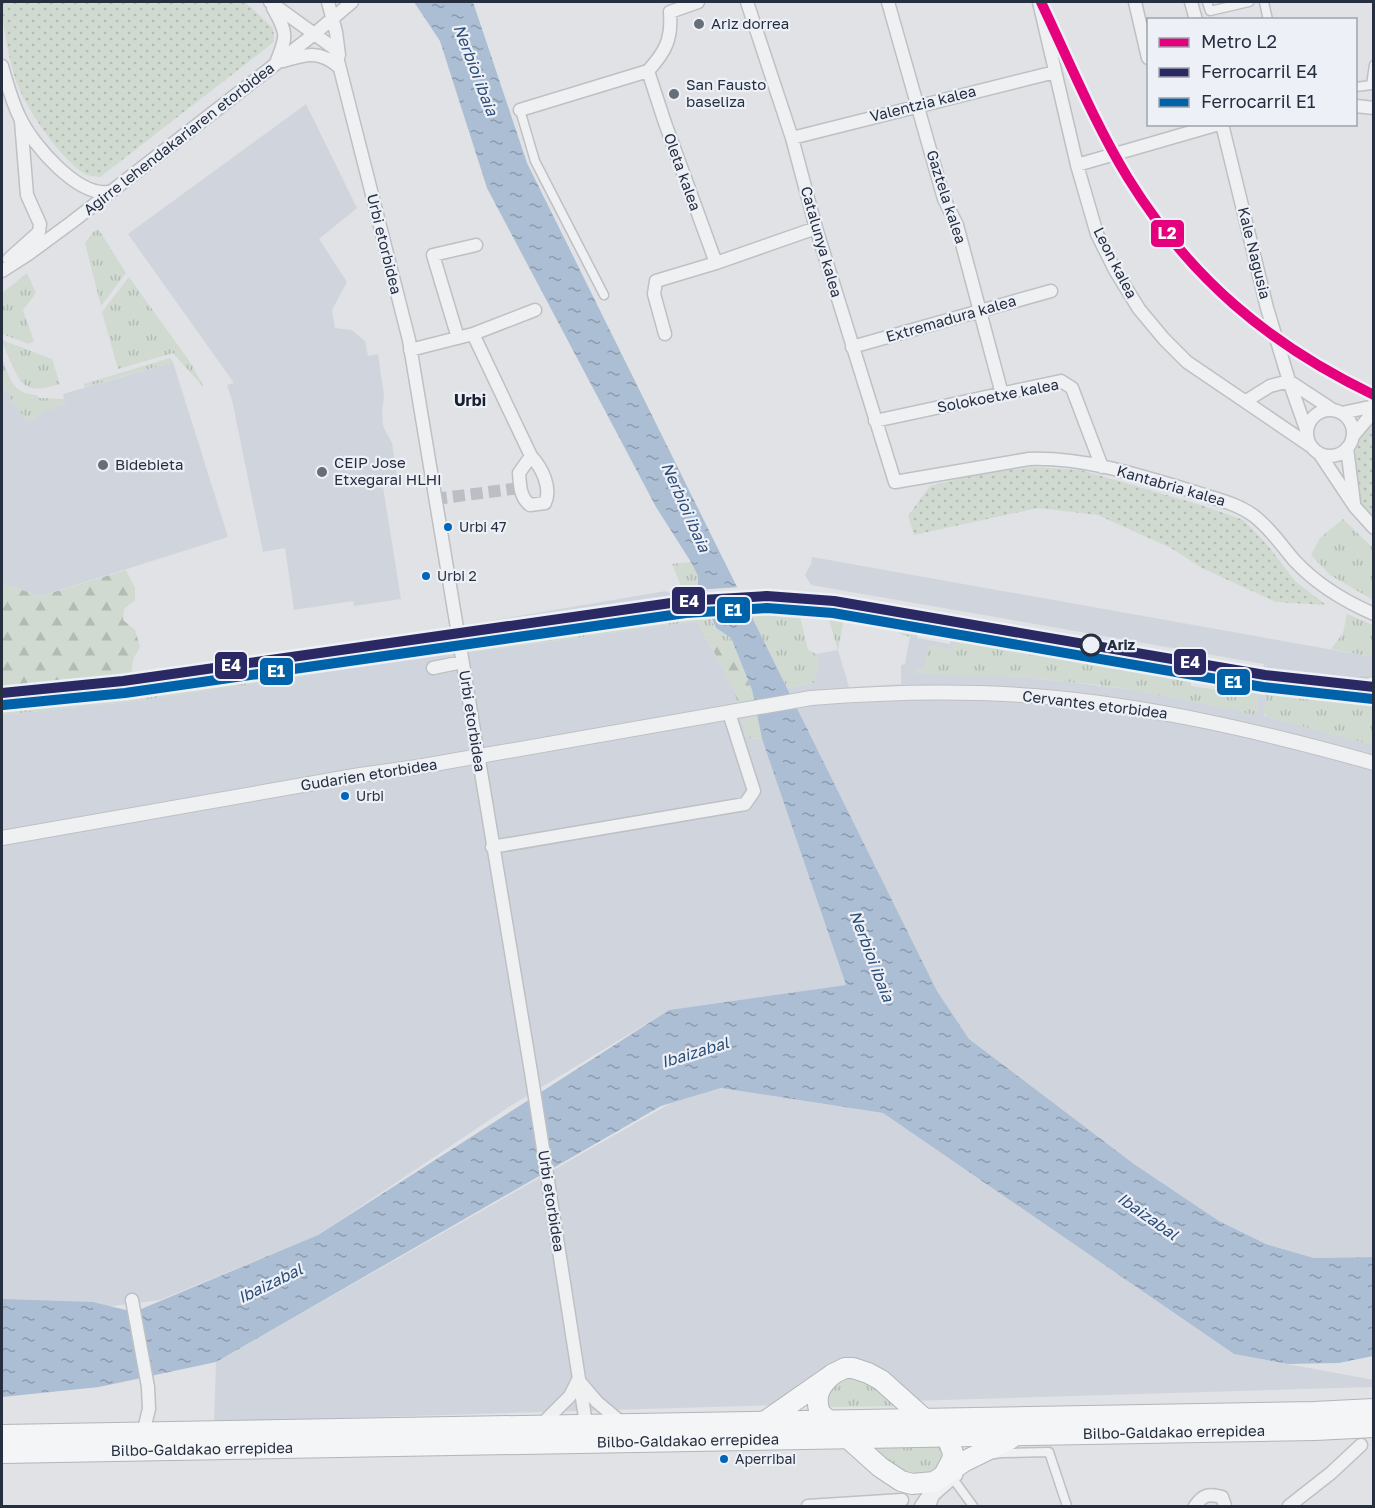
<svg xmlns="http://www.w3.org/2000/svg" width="1375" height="1508" viewBox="0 0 1375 1508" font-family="'Golos Text',sans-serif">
  <defs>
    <pattern id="grass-tufts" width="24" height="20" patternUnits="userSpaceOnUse" patternTransform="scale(1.5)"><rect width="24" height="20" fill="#d0dad0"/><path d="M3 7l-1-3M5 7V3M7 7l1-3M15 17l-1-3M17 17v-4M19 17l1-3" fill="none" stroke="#b2bbb4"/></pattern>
    <pattern id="forest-firs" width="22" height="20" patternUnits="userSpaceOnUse" patternTransform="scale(1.5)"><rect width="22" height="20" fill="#d0dad0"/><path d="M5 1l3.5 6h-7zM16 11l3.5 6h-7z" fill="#b2bbb4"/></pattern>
    <pattern id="park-dots" width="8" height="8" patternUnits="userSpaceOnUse" patternTransform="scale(1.5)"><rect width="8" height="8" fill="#d0dad0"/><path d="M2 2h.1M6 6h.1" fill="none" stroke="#b2bbb4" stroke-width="1.8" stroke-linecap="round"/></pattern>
    <pattern id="water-ripples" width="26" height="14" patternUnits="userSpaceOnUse" patternTransform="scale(1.5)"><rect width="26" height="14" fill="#acbed4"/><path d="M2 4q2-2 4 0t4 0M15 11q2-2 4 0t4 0" fill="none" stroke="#8c9bad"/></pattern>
  </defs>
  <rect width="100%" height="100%" fill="#e0e2e5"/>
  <path fill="#d0d5dd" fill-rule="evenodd" d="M306,104l51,104 -38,31 28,43 -15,28 3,18 17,2 13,11 3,15 10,-2 6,41 -2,18 1,13 9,17 6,42 -15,2 18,112 -47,7 -1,-5 -59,9 -9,-62 -22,4 -31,-152 -5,-15 7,-2 -106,-149z
    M173,362l55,175 -187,59 -39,-12v-197l26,35 17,-11 20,-8 -2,-9z
    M812,557l561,100v40l-104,-12 -5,31 109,29v512l-59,1 -48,-14 -47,-23 -85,-57 -165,-125 -32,-48 -150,-303 27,-5 5,-19 -3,-10 22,-4 11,37 52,-3v-19l4,-1 7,-38 2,-2 -88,-14 -5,-17 442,77 1,-6 -453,-79 -6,-10 6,-11zM920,624l340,60 -4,30 -117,-23 -68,-9 -73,-7 -83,-2 1,-4 8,1 29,-21 2,-11 -4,-1 -1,7 -33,-6z
    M666,591l13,7h5l5,18 -215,27 1,9 222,-31 37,68 13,49 15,1 84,246 -177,25 -157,95 -194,130 -158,65 -158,20v-605l133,-14 168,-25 -2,-9 -198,27 -101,10v-18l71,-4 114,-14 255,-38 3,16 28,-3 -2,-19z
    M767,593h30l8,17 -39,-2z
    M721,1088l162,25 351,241 140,26 -1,7 -1159,35 2,-60 455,-259z"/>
  <path fill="url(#grass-tufts)" d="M99,230l27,43 -25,33 -16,-63 9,-12z
    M27,273l9,20 -13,17 11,31 -5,3 -27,-10v-41z
    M129,277l63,88 12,23 -31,-35 -55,16 -16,-57z
    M2,340l50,19 8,25c-25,7 -36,9 -47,-17 -4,-9 -9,-18 -11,-27z
    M2,358c8,20 10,36 35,37l2,3 25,1 1,4 -20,8 -17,11 -26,-35z
    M170,358l3,4 -88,25 -1,-3z
    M1343,519l30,29v52l-43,-25 -19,-20 9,-17z
    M691,562l7,14v12l17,40 16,10 2,6 -12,-3 -9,-7 -7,1 -8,-14 -222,31 -1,-9 214,-27 -5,-25 -11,-27z
    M766,608l39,2 3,8 -8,-1 8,33 8,4 3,10 -5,19 -27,5 -39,-78z
    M826,610l88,14 -4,13 -8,-2 -11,-12 -43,-7 -4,2 -6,32z
    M1347,614l26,11v32l-42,-8 12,-16z
    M955,638l236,42v6l33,5 1,-5 34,6 -3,23c-62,-13 -123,-27 -185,-33 -52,-6 -104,-7 -156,-8l1,-5 8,1 5,-25 24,4z
    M302,667l1,10 -168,24 -133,14v-11l101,-10z
    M1269,685l104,12v48l-106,-28 -4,-5z
    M847,1378c20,-1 36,16 49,28l-68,1c-2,-17 4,-22 19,-29z
    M940,1446l3,12c-20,35 -50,8 -71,-11z"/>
  <path fill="url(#forest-firs)" d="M126,570l9,18v12l-11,9 -1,11 12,10 5,17 -7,12 -2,16 -58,7 -71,4v-102l39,12z
    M712,634l9,7 12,3 19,46 10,49 -15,-1 -13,-48 -29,-55z"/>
  <path fill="url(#park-dots)" d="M2,2h243l28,26 1,14 -174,135c-6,-1 -13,-1 -18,-5 -23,-16 -52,-58 -63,-84 -9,-19 -17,-66 -17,-86z
    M1373,422v98l-9,-10 -13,-37 6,-31z
    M1033,467l48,3 123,36 39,14 22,22 30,39 31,24 -50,-3 -74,-34 -31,-20 -73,-33 -60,-7 -124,27 -6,-19 22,-30 47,-12z"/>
  <path fill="url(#water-ripples)" d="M414,2h59l54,161 410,828 32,48 165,125 85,57 47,23 48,14 59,-1v99l-34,7 -51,1 -54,-10 -351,-241 -162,-25 -60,18 -445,256 -117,25 -97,10v-98l91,3 41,10 184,-77 351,-225 177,-25 -84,-246 -10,-49 -21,-52 -15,-10 -18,-40v-12l-7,-14 -35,-55 -169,-319 -47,-147z"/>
  <path fill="#e0e2e5" d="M740,587l12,23 -45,6 -11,-26z"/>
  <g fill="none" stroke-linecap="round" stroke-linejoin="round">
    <path stroke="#bbbec4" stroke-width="12" stroke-dasharray="12 6" stroke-linecap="butt" d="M435,499l85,-11"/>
    <defs>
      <path id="pedestrian" d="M1207,2l3,9 39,-9
        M1264,2l4,18
        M1356,87l15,-2 3,-20
        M520,110l15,51 69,134
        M995,1454l5,-1 49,-1 18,54
        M954,1480l19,26
        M931,1506l4,-10 23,-20"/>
      <path id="minor" d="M270,2l65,47 74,291 122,732 56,358
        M328,2l8,30 3,23
        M698,2l-28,10c2,27 -4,39 -22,59l17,52 51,140 100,-35
        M747,2l45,136 24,90 79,254 134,-23c56,-2 113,17 166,33 20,7 42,11 59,24 17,13 27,29 40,44 22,24 50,41 80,54
        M888,2l56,197 13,26 45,169
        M1039,2l38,163 20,69 18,36 24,39 25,30 23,23 125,85
        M1135,2l13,56
        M1191,2l5,18
        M273,8c15,26 14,28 3,55
        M283,61c23,-7 37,-11 56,6
        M2,66c5,18 10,36 18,52 13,27 57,78 88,74
        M1356,106l18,2
        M520,110l128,-39
        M1222,124l45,184 22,73 -19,5 -24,15
        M792,138l263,-66
        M1077,165l142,-41
        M9,259l30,-27 1,-8 -13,-29 -6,-74
        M2,271l25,-16 45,-33 241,-187 39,-33
        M473,334l58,122
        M665,334l-11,-40 2,-13 60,-18
        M458,338l-25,-83 43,-10
        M852,347l199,-56
        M410,350l63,-16 62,-24
        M1307 433a23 23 0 1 1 46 0a23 23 0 1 1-46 0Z
        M1342,413l32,-7
        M875,421l186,-40 11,7 30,79
        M1307,432l-18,-51 44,29
        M1353,436l21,-25
        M1347,448l7,55
        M1319,453l36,54 19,21
        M531,456c11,12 21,32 14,47l-15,2c-10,-8 -10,-19 -11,-32z
        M433,668l29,-6
        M492,847l253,-43 9,-13 -25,-78
        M132,1300l16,87 1,22 -6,24
        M579,1381l18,21 25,21
        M541,1425l29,-29 8,-16
        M808,1506l94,-6
        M921,1506l18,-26
        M1195,1506c8,-11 13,-13 27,-9l3,9
        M1289,1506l42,-33 30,-28"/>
      <path id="tertiary" d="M2,838l358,-63 57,-8 394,-69c74,-6 149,-8 223,-2 115,9 229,36 340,67"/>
      <g id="trunk">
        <path d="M833,1374c-13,11 -19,22 -13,39l60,54 21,14 11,3 22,-2 31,-21 45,-22"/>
        <path d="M764,1422l69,-48 12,-6h8l15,5 13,7 67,60 5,13 -1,7 -8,15"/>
        <path d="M2,1435l1312,-23 60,-3"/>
        <path id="s1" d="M2,1453l1313,-23 59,-3"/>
      </g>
    </defs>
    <use href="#pedestrian" stroke="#bec0c3" stroke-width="11"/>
    <use href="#minor" stroke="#bec0c3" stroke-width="15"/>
    <use href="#tertiary" stroke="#bec0c3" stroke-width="16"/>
    <use href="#trunk" stroke="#b2b5ba" stroke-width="22"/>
    <use href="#pedestrian" stroke="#eff0f2" stroke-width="8"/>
    <use href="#minor" stroke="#eff0f2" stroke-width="12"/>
    <use href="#tertiary" stroke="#eff0f2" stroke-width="14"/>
    <use href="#trunk" stroke="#f4f5f6" stroke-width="20"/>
    <defs>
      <path id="rail" d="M1313,681l61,-1"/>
    </defs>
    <use href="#rail" stroke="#c8cacd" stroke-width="7"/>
    <use href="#rail" stroke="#edf0f6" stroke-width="4.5" stroke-dasharray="14" stroke-linecap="butt"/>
    <defs>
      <path id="rail-1" d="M2,693l121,-12 562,-80 82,-5 67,5 431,74 109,12"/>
      <path id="rail-2" d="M3,705l122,-12 561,-80 81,-5 66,5 430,74 110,12"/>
    </defs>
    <use href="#rail-1" stroke="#edf0f6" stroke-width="15"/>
    <use href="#rail-2" stroke="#edf0f6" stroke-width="15"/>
    <use href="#rail-1" stroke="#2b2963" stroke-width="10"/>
    <use href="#rail-2" stroke="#0063a9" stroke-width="10"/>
    <defs>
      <path id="metro-1" d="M1041,2c28,59 53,120 87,176 62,100 140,166 246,217"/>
    </defs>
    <use href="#metro-1" stroke="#edf0f6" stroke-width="15"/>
    <use href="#metro-1" stroke="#e5007d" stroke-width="10"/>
  </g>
  <g fill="#666e7a" stroke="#edf0f6" stroke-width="2">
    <circle cx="699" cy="24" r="6"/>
    <circle cx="674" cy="94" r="6"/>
    <circle cx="103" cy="465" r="6"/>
    <circle cx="322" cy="472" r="6"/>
  </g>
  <g fill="#0065bd" stroke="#edf0f6" stroke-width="2">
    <circle cx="448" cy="527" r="5"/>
    <circle cx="426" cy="576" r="5"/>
    <circle cx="345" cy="796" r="5"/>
    <circle cx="724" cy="1459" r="5"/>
  </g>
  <circle fill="#edf0f6" stroke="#252f40" stroke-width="3" cx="1091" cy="645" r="10"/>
  <g text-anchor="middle" stroke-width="4.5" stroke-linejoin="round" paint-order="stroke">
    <g font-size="14" fill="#252f40" stroke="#edf0f6" text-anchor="start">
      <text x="459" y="532">Urbi 47</text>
      <text x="437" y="581">Urbi 2</text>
      <text x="356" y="801">Urbi</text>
      <text x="735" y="1464">Aperribai</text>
    </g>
    <g font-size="15" fill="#252f40" stroke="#edf0f6" text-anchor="start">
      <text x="711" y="29">Ariz dorrea</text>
      <text x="686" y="90">San Fausto<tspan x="686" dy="17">baseliza</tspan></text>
      <text x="334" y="468">CEIP Jose<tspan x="334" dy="17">Etxegarai HLHI</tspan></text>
      <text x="115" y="470">Bidebieta</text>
    </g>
    <g font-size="15" fill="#252f40" stroke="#edf0f6">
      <text transform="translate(923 104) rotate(-14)" y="5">Valentzia kalea</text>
      <text transform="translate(179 139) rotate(-38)" y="5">Agirre lehendakariaren etorbidea</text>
      <text transform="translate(682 172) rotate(70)" y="5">Oleta kalea</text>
      <text transform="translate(946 197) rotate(72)" y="5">Gaztela kalea</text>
      <text transform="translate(821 242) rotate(74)" y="5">Catalunya kalea</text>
      <text transform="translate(384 244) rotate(76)" y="5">Urbi etorbidea</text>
      <text transform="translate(1254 253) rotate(76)" y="5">Kale Nagusia</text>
      <text transform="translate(1115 263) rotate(63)" y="5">Leon kalea</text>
      <text transform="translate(951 319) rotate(-16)" y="5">Extremadura kalea</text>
      <text transform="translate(998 396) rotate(-11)" y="5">Solokoetxe kalea</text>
      <text transform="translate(1171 486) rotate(16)" y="5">Kantabria kalea</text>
      <text transform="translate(1095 705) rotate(7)" y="5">Cervantes etorbidea</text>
      <text transform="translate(472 721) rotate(81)" y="5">Urbi etorbidea</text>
      <text transform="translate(369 775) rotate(-9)" y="5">Gudarien etorbidea</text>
      <text transform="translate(551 1201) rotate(81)" y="5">Urbi etorbidea</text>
      <text dy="5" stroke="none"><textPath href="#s1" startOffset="1172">Bilbo-Galdakao errepidea</textPath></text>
      <text dy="5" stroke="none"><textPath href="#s1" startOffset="686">Bilbo-Galdakao errepidea</textPath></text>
      <text dy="5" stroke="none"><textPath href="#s1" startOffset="200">Bilbo-Galdakao errepidea</textPath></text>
    </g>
    <g font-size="15" font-weight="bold" fill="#252f40" stroke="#edf0f6" text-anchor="start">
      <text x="1107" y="650">Ariz</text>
    </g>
    <g font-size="16" font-style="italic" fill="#2c4c78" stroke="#edf0f6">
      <text transform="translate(476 70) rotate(69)" y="6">Nerbioi ibaia</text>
      <text transform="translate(686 507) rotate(66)" y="6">Nerbioi ibaia</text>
      <text transform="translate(872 956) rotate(69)" y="6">Nerbioi ibaia</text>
      <text transform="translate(695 1052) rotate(-17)" y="6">Ibaizabal</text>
      <text transform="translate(1148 1216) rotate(35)" y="6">Ibaizabal</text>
      <text transform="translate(270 1283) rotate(-26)" y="6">Ibaizabal</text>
    </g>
    <g font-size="16" font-weight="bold" fill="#182031" stroke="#edf0f6">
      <text x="470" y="406">Urbi</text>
    </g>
  </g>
  <g stroke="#edf0f6" stroke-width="2">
    <rect x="1150" y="219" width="35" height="29" rx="6" fill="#e5007d"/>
    <rect x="671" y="586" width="35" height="29" rx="6" fill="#2b2963"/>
    <rect x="716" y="596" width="35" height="28" rx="6" fill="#0063a9"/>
    <rect x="1173" y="648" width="34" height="28" rx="6" fill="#2b2963"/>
    <rect x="214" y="651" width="34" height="29" rx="6" fill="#2b2963"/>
    <rect x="259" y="657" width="35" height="29" rx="6" fill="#0063a9"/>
    <rect x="1216" y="668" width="35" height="28" rx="6" fill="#0063a9"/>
  </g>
  <g font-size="16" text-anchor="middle" font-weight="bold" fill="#fff">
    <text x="1167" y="239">L2</text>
    <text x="689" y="607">E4</text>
    <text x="733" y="616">E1</text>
    <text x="1190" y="668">E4</text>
    <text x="231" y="671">E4</text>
    <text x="276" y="677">E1</text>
    <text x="1233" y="688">E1</text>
  </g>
  <rect width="1375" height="1508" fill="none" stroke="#252f40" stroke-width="6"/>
  <rect x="1147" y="18" width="210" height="108" fill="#edf0f6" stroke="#9da3ad" stroke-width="1.5"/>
  <rect x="1159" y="38" width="30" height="9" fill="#e5007d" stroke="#9da3ad" stroke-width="1.5"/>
  <text x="1201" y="48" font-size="18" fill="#252f40">Metro L2</text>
  <rect x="1159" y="68" width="30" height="9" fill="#2b2963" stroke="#9da3ad" stroke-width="1.5"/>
  <text x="1201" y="78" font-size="18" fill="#252f40">Ferrocarril E4</text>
  <rect x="1159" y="98" width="30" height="9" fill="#0063a9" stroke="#9da3ad" stroke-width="1.5"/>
  <text x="1201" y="108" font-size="18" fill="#252f40">Ferrocarril E1</text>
</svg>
